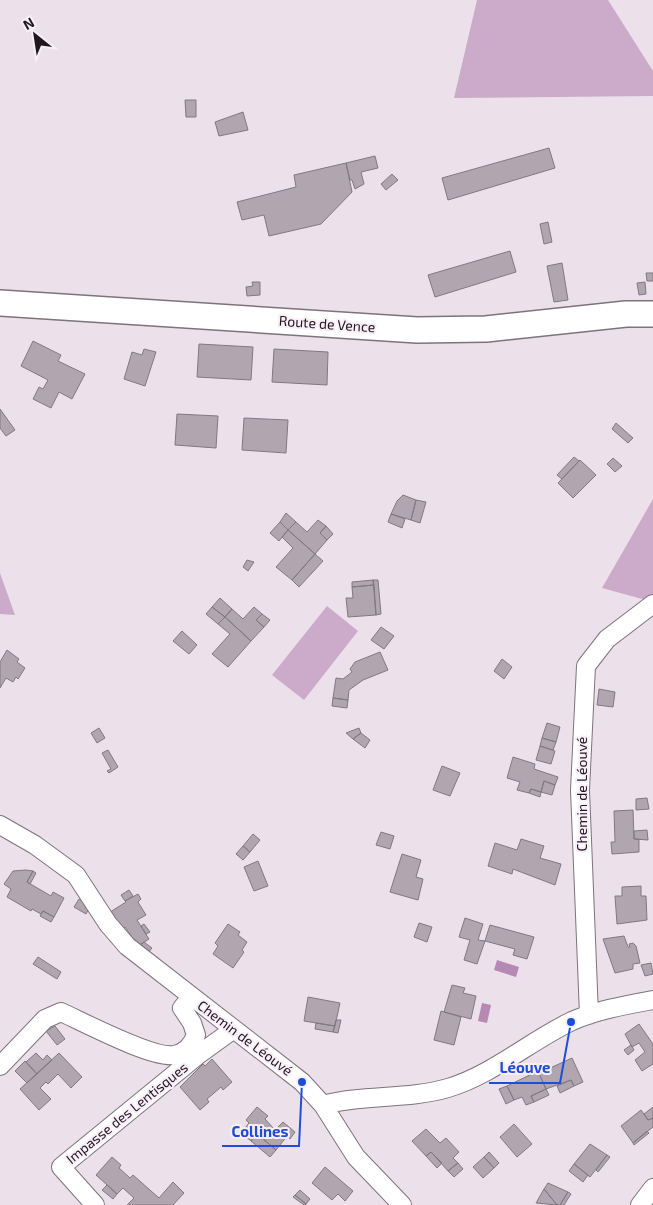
<svg xmlns="http://www.w3.org/2000/svg" width="653" height="1205" viewBox="0 0 653 1205" font-family="'Exo 2',sans-serif">
  <rect width="100%" height="100%" fill="#ece1eb"/>
  <path fill="#cbabc9" d="M477,0h131l45,71v25l-199,2z
    M653,499v103l-51,-14z
    M0,573l15,42 -15,-1z
    M327,606l31,25 -54,69 -32,-25z"/>
  <path fill="#b688b3" d="M497,960l22,7 -3,10 -22,-7z
    M482,1003l9,2 -4,18 -9,-2z"/>
  <path fill="#b1a6b0" stroke="#827882" d="M185,100h11v17h-10z
    M243,112l5,18 -29,6 -4,-14z
    M549,148l6,20 -107,32 -6,-22z
    M375,156l3,12 -17,4 3,12 -9,5 -3,-9h-2l-4,-17z
    M346,163l6,29 -31,32 -52,12 -5,-21 -22,5 -5,-18 59,-15 -2,-12z
    M392,174l6,6 -12,10 -5,-6z
    M548,222l4,20 -8,2 -4,-20z
    M510,251l6,21 -81,25 -7,-22z
    M562,263l6,37 -14,2 -7,-36z
    M646,273h7v8h-6z
    M252,282h8v13l-13,1 -1,-9 7,-1z
    M645,282l1,12 -7,1 -2,-12z
    M33,341l28,14 -3,6 27,13 -13,25 -13,-7 -8,16 -18,-9 6,-12 4,2 5,-9 -27,-14z
    M199,344l54,3 -2,33 -54,-3z
    M144,349l12,3 -11,34 -21,-7 8,-27 10,3z
    M274,349l54,3 -1,33 -55,-3z
    M0,409l15,21 -9,6 -6,-8z
    M177,414l41,2 -2,32 -41,-3z
    M244,418l44,2 -2,33 -44,-3z
    M616,423l17,15 -5,5 -16,-14z
    M574,457l5,4 -17,18 -5,-4z
    M613,458l9,8 -7,6 -8,-8z
    M580,460l16,15 -23,23 -15,-15z
    M403,495l13,5 -5,20 -20,-6 6,-13z
    M416,500l10,2 -6,21 -9,-3z
    M286,513l10,9 -8,8 -8,-8z
    M391,514l14,5 -3,9 -14,-6z
    M318,520l8,6 -6,7 7,7 -12,14 -27,-24 8,-8 11,10z
    M280,522l8,8 -9,11 -9,-8z
    M326,526l7,8 -6,6 -7,-7z
    M288,530l27,24 -23,26 -16,-13 17,-19 -11,-11z
    M315,554l8,7 -24,26 -7,-7z
    M247,560l7,2 -6,9 -5,-4z
    M373,580l1,5 -22,2v-5z
    M373,580h5l3,34 -5,1z
    M374,585l2,30 -28,2 -2,-19h7l-1,-11z
    M220,598l12,11 -7,8 -13,-10z
    M212,607l13,10 -7,7 -12,-10z
    M254,607l8,7 -6,6 8,7 -13,14 -26,-24 7,-8 11,10z
    M262,614l8,6 -6,7 -8,-7z
    M225,617l26,24 -23,26 -16,-13 18,-20 -12,-10z
    M381,627l13,9 -10,13 -13,-9z
    M182,631l15,14 -8,9 -16,-13z
    M7,650l12,9 -2,3 8,6 -7,11 -2,-2 -3,5 -7,-4 -6,10v-26z
    M380,652l8,18 -25,10 -14,10 -1,10 -15,-2 3,-20 7,1 9,-7 -2,-3 5,-7z
    M502,659l10,8 -8,12 -10,-8z
    M599,689l16,3 -2,15 -16,-2z
    M333,698l15,2 -1,8 -15,-2z
    M547,723l13,4 -4,15 -14,-4z
    M99,728l6,10 -8,5 -6,-10z
    M359,728l2,5 -8,6 -7,-6z
    M361,733l9,7 -5,8 -12,-9z
    M542,738l14,4 -3,8 -13,-4z
    M540,746l15,5 -4,13 -15,-4z
    M108,750l10,17 -9,6 -2,-2 4,-2 -9,-16z
    M513,757l22,7 -1,5 24,8 -3,8 -11,-4 -3,11 -10,-3 -2,4 -12,-3 3,-8 -13,-4z
    M442,766l18,7 -10,23 -17,-6z
    M544,781l11,4 -3,10 -11,-3z
    M531,789l10,3 -1,5 -11,-4z
    M647,798l2,11 -13,1v-11z
    M633,810l1,29h5v13l-27,2 -1,-12h4l-1,-31z
    M647,830l1,10 -14,-1v-8z
    M381,832l13,4 -4,13 -14,-4z
    M253,834l7,6 -10,12 -7,-6z
    M521,839l23,7 -4,12 21,6 -6,21 -42,-16 -1,5 -24,-8 7,-23 22,7z
    M243,846l7,6 -7,8 -7,-6z
    M402,854l19,6 -5,17 7,2 -5,21 -28,-8z
    M258,861l10,25 -14,5 -10,-24z
    M26,870l7,1 -6,11 24,14 2,-4 11,6 -10,19 -11,-6 -2,3 -9,-5 -1,2 -24,-14 4,-8 -7,-5 9,-13z
    M33,871l3,2 -6,11 -3,-2z
    M641,886v10h5l1,24 -30,4 -2,-28h7v-9z
    M129,890l4,6 -8,5 -4,-6z
    M138,894l3,5 -3,3 8,13 -9,5 12,19 -11,7 -13,-19 -5,4 -13,-17 19,-12 -1,-1z
    M79,899l12,6 -5,9 -12,-7z
    M43,911l11,6 -3,5 -11,-6z
    M465,918l18,6 -5,16 7,1 -8,23 -13,-4 6,-20 -11,-3z
    M419,923l13,4 -5,15 -13,-5z
    M144,924l6,8 -4,2 -5,-8z
    M228,924l12,8 -2,3 9,7 -5,8 2,2 -11,16 -20,-14 5,-8 -3,-3z
    M490,925l44,12 -7,22 -14,-4 2,-6 -30,-8z
    M624,936l4,11h2l-1,-3 4,-1 3,3 4,17 -7,1v5l-18,4 -12,-34z
    M144,942l8,6 -5,6 -9,-8z
    M38,957l23,15 -4,7 -24,-15z
    M651,963l2,11 -8,2 -4,-11z
    M452,985l13,3 -2,5 13,3 -5,23 -27,-7z
    M308,997l32,6 -5,23 -31,-5z
    M441,1011l20,6 -7,28 -20,-5z
    M336,1020h5l-3,13 -5,-1z
    M316,1023l19,3 -2,6 -18,-3z
    M639,1024l14,20v20l-11,7 -7,-11 10,-8 -6,-9 -7,4 -7,-13z
    M55,1026l10,13 -8,6 -11,-14z
    M631,1045l3,5 -6,5 -4,-5z
    M36,1053l7,7 4,-5 5,5 -15,14 -11,-12z
    M59,1053l23,24 -11,11 -13,-14 -10,10 -2,-2 -6,6 11,11 -12,11 -19,-21z
    M572,1058l11,24 -9,4 -3,-6 -25,9 -8,-18 9,-4 1,2z
    M212,1059l20,23 -9,8 -2,-3 -14,12 2,3 -9,8 -20,-23 23,-23 2,2z
    M25,1061l12,13 -10,9 -12,-12z
    M538,1071l8,18 -15,7 3,6 -8,3 -4,-8 -8,3 -7,-14z
    M571,1080l3,6 -14,7 -3,-7z
    M507,1086l7,14 -8,4 -7,-15z
    M546,1089l3,6 -15,7 -3,-6z
    M257,1107l11,9 -3,3 10,11 8,-8 12,10 -5,7 -3,-3 -11,14 -15,-13 2,-3 -4,-3 -8,10 -10,-8 8,-10 -3,-3z
    M653,1107v11l-5,2 -4,-6z
    M641,1110l7,10 5,-2v9l-20,16 -12,-17z
    M514,1124l18,20 -15,13 -17,-20z
    M426,1129l14,14 6,-5 13,14 -6,6 5,5 -10,8 -17,-19 -5,4 -14,-15z
    M259,1131l4,3 -2,3 15,13 -6,7 -19,-16z
    M647,1131l2,2 -15,12 -1,-2z
    M590,1144l17,11 -17,22 -16,-13z
    M431,1152l11,11 -5,5 -11,-12z
    M489,1152l10,11 -5,5 -10,-11z
    M607,1155l3,2 -12,15 -2,-2z
    M112,1157l9,8 -2,3 11,10 3,-3 26,23 14,-16 11,11 -11,12h-46l7,-7 -11,-10 -6,6 -21,-19z
    M484,1157l10,11 -11,10 -10,-11z
    M458,1163l5,6 -9,8 -6,-6z
    M574,1164l14,11 -5,7 -14,-11z
    M325,1167l28,24 -8,10 -7,-7 -6,6 -20,-17z
    M548,1183l20,9 -8,13h-3l-13,-16z
    M107,1185l10,9 -4,5 -11,-9z
    M544,1189l13,16 -21,-2z
    M300,1190l10,9 -4,5 -11,-9z
    M568,1192l3,2 -7,11h-4z
    M295,1195l11,9 -2,1 -11,-8z"/>
  <g fill="none" stroke-linecap="round" stroke-linejoin="round">
    <defs>
      <path id="minor" d="M0,825l35,20 41,30 32,49 19,22 175,136 21,23 33,52 46,48
        M589,1015l-9,-225 6,-124 21,-27 46,-35
        M0,1066l45,-47 16,-7c22,10 92,47 113,43 12,-2 18,-10 22,-20l-4,-12 -10,-15 9,-11
        M323,1105c41,-11 84,-5 125,-17 44,-13 82,-47 124,-67 25,-11 54,-16 81,-21
        M95,1205l-34,-38 137,-112 36,-26
        M640,1205l13,-17"/>
      <path id="secondary" d="M0,303l417,27 69,-1 140,-15h27"/>
    </defs>
    <use href="#minor" stroke="#7d737c" stroke-width="20"/>
    <use href="#secondary" stroke="#7d737c" stroke-width="28"/>
    <use href="#minor" stroke="#fff" stroke-width="18"/>
    <use href="#secondary" stroke="#fff" stroke-width="25"/>
  </g>
  <g text-anchor="middle" stroke-width="4" stroke-linejoin="round" paint-order="stroke">
    <g font-size="14" fill="#1d191d" stroke="#faeef9">
      <text transform="translate(327 324) rotate(4)" y="5">Route de Vence</text>
      <text transform="translate(582 794) rotate(-90)" y="5">Chemin de Léouvé</text>
      <text transform="translate(245 1038) rotate(37)" y="5">Chemin de Léouvé</text>
      <text transform="translate(127 1113) rotate(-39)" y="5">Impasse des Lentisques</text>
    </g>
  </g>
  <path fill="none" stroke="#1d4ed8" stroke-width="2" d="M571 1022L560 1083H489M302 1082L299 1146H222"/>
  <g fill="#1d4ed8" stroke="#faeef9" stroke-width="2">
    <circle cx="571" cy="1022" r="5"/>
    <circle cx="302" cy="1082" r="5"/>
  </g>
  <g font-size="15" text-anchor="middle" font-weight="bold" fill="#1d4ed8" stroke="#faeef9" stroke-width="4" stroke-linejoin="round" paint-order="stroke">
    <text x="525" y="1073">Léouve</text>
    <text x="260" y="1137">Collines</text>
  </g>
  <g transform="translate(35 35) rotate(330)" stroke="#faeef9" stroke-width="4" paint-order="stroke">
  <path d="M0-4L9 19L0 12L-9 19Z" fill="#1d191d"/>
  <text y="-8" font-size="14" font-weight="bold" text-anchor="middle" fill="#1d191d">N</text>
  </g>
</svg>
